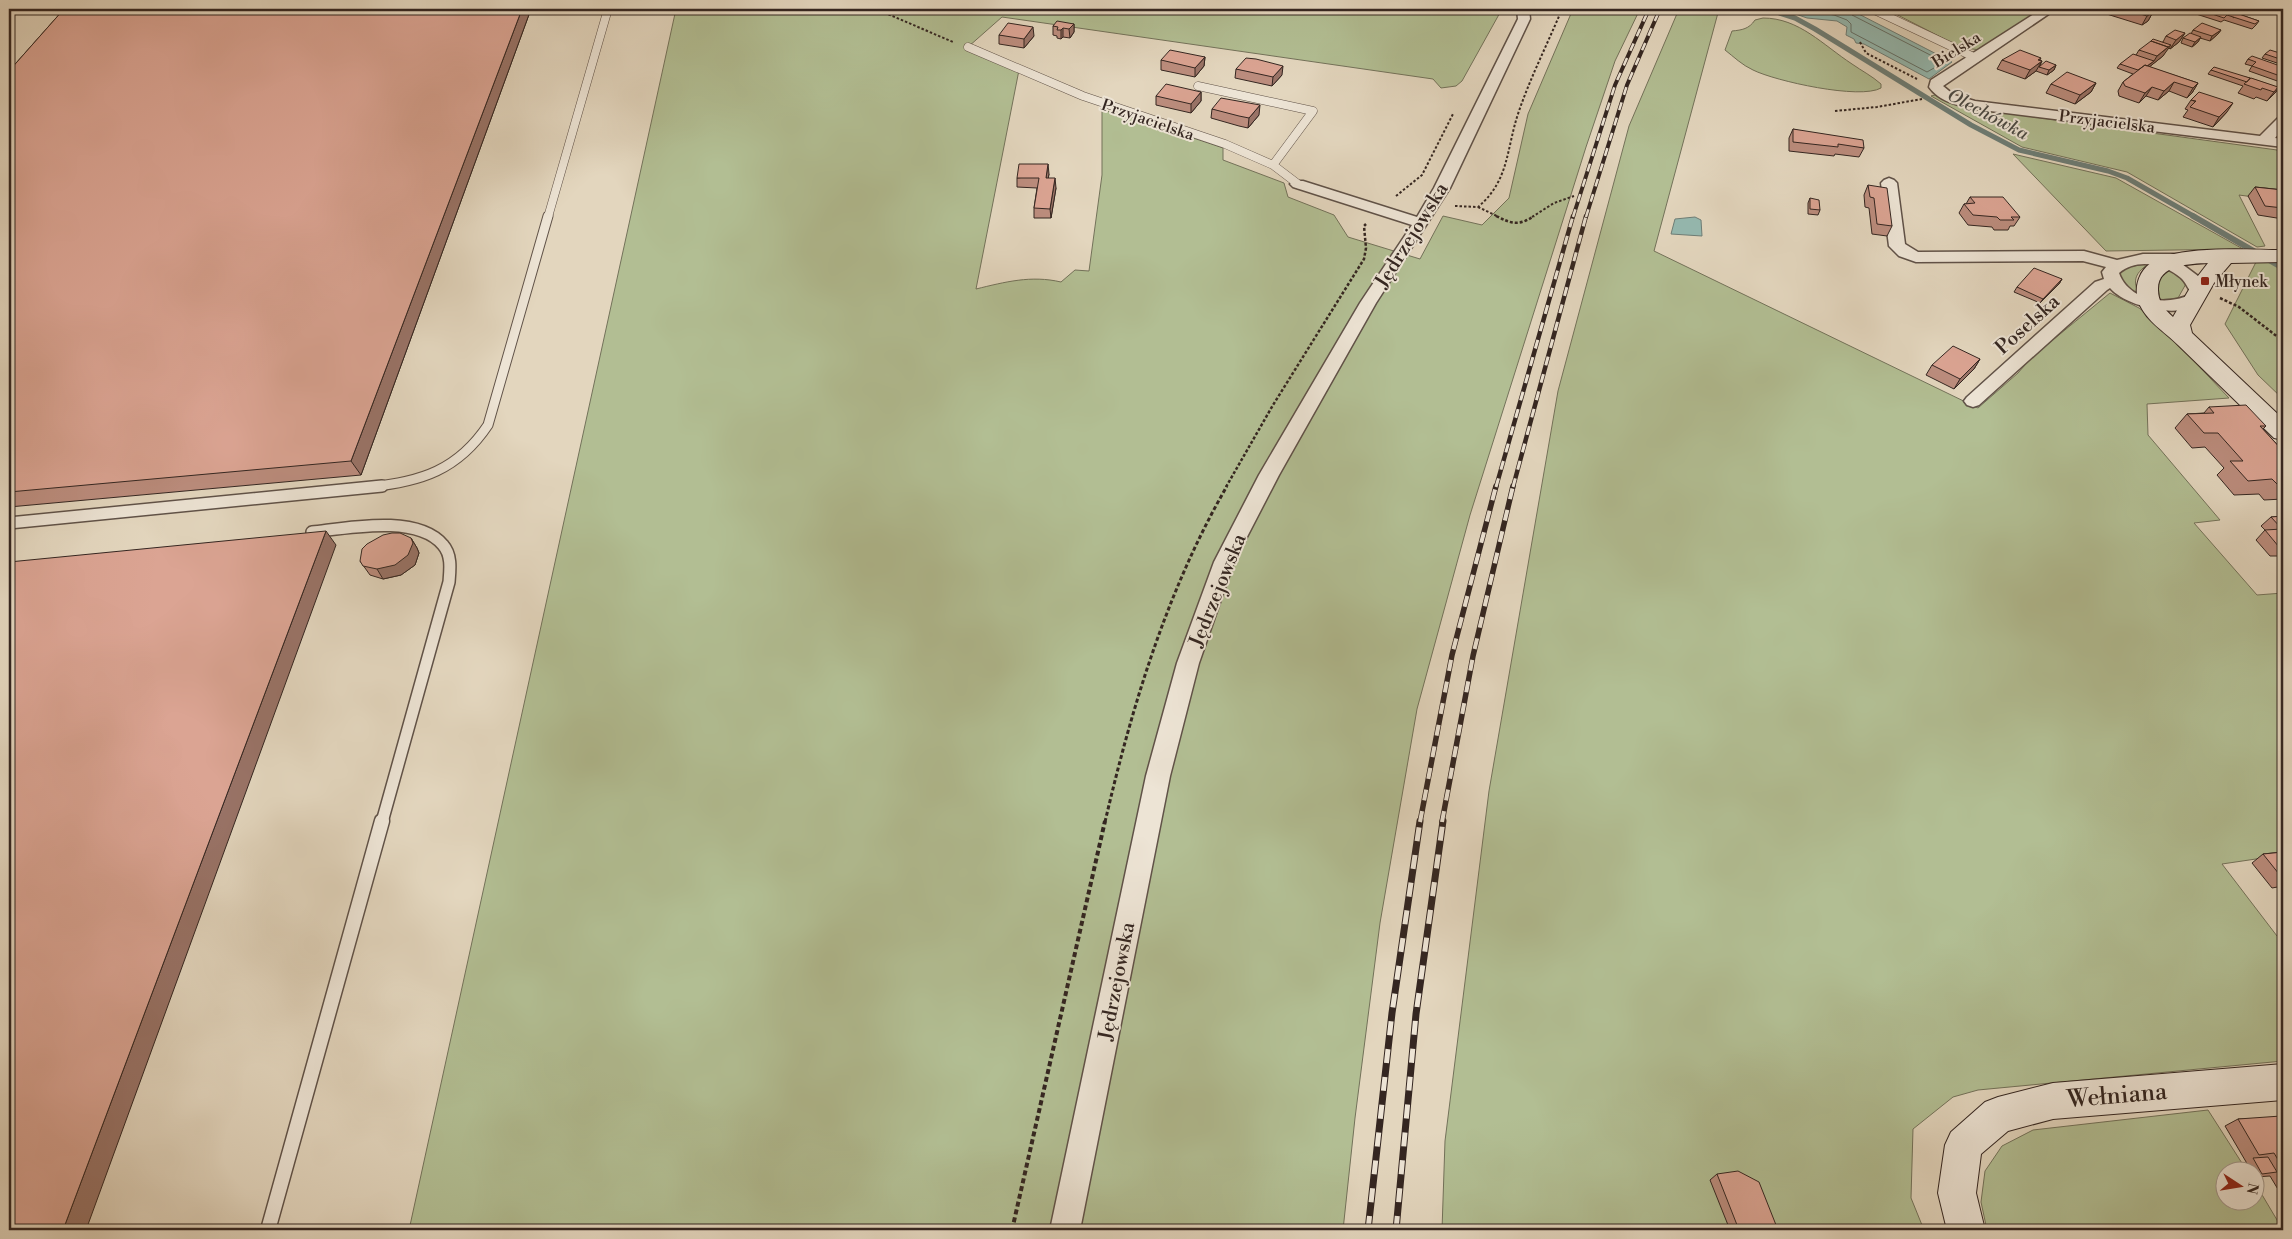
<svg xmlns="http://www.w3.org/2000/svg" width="2292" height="1239" viewBox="0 0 2292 1239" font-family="'Libre Bodoni',serif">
  <rect width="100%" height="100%" fill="#e3d6be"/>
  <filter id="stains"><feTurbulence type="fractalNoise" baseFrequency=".004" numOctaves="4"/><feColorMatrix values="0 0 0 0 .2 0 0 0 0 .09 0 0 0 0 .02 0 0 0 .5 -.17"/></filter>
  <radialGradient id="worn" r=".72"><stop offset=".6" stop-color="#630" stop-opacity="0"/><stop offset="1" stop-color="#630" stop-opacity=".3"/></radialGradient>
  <path fill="#b2be93" stroke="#73725a" d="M676,9h826l-40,72 -6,5 -15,2 -8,-9 -431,-62 -34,30 51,23 -43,219c29,-7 55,-14 85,-7l14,-12 14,1 13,-96v-65l29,7 92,31v12l61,23 4,14 46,18 14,22 72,22 23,-43 39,9 27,-27 19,-84 45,-105h67l-25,52 -29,86 -116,368 -53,194 -37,214 -25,195 -12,112h-934z
    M1679,9h40l-65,242 324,157 40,-35 14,-16 78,-64 29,15 15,11 75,79 -82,6 1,31 72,85 -26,3 63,72 26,-2v262l-61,9 55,72 6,-1v126l-305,29 -25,7 -40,32 -2,69 13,32h-482l3,-89 44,-350 69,-400 71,-265z
    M1886,9h155l-59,41 -20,-2z
    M1763,18c36,0 60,27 89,46 10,7 20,12 29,20v4c-21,12 -106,-7 -128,-18 -11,-5 -19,-13 -28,-20l7,-19c10,-1 17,-2 23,-11z
    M1935,95l33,13 309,42 6,13v38l-44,-6 26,51 -8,1 -130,-75 -105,-25 -91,-51z
    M2013,154l103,24 127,71 -137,2z
    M2256,262h27v137l-25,-24 -33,-51z
    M2150,263c-14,9 -19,17 -10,33l-14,-9 -6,-10 1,-5 7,-5z
    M2170,270l17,12 -9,16 -21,2c-1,-17 -1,-19 13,-30z
    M2208,1110l39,61 -23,1v30h30l1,-19 28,47h-296l-6,-28 4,-31 17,-25 31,-16z"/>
  <path fill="#95b9b0" stroke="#6e7e77" d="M1789,9h60l103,53 -23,17 -65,-35 -8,-1 -2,-4 -8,-4 1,-8 -10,-6 -30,-3 -20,-7z
    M1695,217l6,3 1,16 -31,-2 4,-15z"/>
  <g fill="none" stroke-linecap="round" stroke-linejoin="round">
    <path stroke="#647068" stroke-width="1" d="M1796,9l38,6 13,5 4,4v8l76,40 14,-8 -1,-4 -88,-45 -3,-6"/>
    <path stroke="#6e7e77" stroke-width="5" d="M1767,9l28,9 20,11 156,96 48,25 89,21 19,7 68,39"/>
    <path stroke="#6e7e77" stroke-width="6" d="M2193,216l90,52"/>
    <defs>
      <path id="lane-far3" d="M1872,9l104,49
        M968,47l115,49 142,48 48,21 25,19
        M1198,86l115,25 -40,54
        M548,217l60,-208"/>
      <path id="lane-far2" d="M369,487c52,-5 89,-17 119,-62l60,-209"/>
      <path id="lane-far1" d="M9,523l373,-37
        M312,532c36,-4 105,-18 131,13 9,10 7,25 6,37l-67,240"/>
      <path id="lane" d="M268,1230l114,-409"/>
      <path id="street" d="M1517,9h12l1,10 -80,169 -74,115 -97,172 -45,87 -35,101 -29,113 -90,454h-30l96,-454 31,-113 37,-101 45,-87 101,-172 52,-78 -119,-38 -3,-3 3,-3h10l114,36 17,-29 84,-169z
        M2042,9h14l-113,77 11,9 21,6 285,35 18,-18 5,-1v12l-8,9 8,1v8l-309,-38c-17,-4 -34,-7 -45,-22l2,-7z
        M1889,178l5,2 3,3 8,61 13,8 166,-1 33,9 26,-6h39l6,2 2,3 -2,3 -6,2 16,12 9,14 -2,4c-4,0 -9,2 -12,0 -5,-4 -7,-12 -12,-16 -17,-15 -45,-20 -62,-5 8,23 36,31 58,26 9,-2 14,-6 23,-4l2,4c-16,23 -76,8 -92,-11l-3,2 -128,115 -6,2 -6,-2 -3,-4 3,-4 128,-115 9,-3 -2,-7 4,-5 -23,-6 -167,1 -17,-6 -10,-10 -8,-63 3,-3z"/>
      <path id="secondary" d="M2283,250v12l-52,1 -17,20 -24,42 2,8 91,86v21l-9,-2c-32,-31 -64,-62 -96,-93 -14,-14 -31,-23 -39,-42 -6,-15 0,-34 15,-42 31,-16 94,-11 129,-11zM2208,263l-14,18 -21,36c-9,-8 -15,-16 -15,-27 -1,-26 32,-26 50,-27z
        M2283,1064v36l-230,19 -45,12 -27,23 -5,39 9,37h-38l-9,-37 7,-48 6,-13 34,-30 13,-5 55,-14z"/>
    </defs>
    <use href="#lane-far3" stroke="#605248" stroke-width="9"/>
    <use href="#lane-far2" stroke="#605248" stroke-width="11"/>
    <use href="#lane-far1" stroke="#605248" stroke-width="14"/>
    <use href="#lane" stroke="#605248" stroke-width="17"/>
    <use href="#street" stroke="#605248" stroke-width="3"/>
    <use href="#secondary" stroke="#342621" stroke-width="2"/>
    <path stroke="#342621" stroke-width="2" stroke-dasharray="2.5 2" stroke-linecap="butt" d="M876,9l77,33
      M1860,42l6,11 51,26
      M1835,111l42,-4 45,-8
      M1396,196l26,-21 31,-61
      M1455,206l23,1c32,-27 28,-59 41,-96 12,-35 29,-68 43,-102
      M1478,207l21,10
      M1532,217l22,-14 20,-7"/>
    <path stroke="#342621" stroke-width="2.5" stroke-dasharray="3 2" stroke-linecap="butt" d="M1496,216c16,8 23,10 38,0
      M2220,298l19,9 44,34
      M1226,487l47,-82 91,-146 2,-11 -2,-22 2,-2"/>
    <path stroke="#342621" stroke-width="3" stroke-dasharray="4 2.5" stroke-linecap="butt" d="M1105,822c27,-116 62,-232 122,-336"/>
    <path stroke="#342621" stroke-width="4" stroke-dasharray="5 3" stroke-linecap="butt" d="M1012,1230l93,-409"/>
    <use href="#lane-far3" stroke="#ede4d5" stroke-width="8"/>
    <use href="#lane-far2" stroke="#ede4d5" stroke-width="9"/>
    <use href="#lane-far1" stroke="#ede4d5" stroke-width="11"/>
    <use href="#lane" stroke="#ede4d5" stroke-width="14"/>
    <use href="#street" fill="#ede4d5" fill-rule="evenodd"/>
    <use href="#secondary" fill="#ede4d5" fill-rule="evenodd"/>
    <defs>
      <path id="rail-far3" d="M1573,217l42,-132 34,-76
        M1586,217l41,-132 33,-76"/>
      <path id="rail-far2" d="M1496,487l77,-271
        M1513,487l73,-271"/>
      <path id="rail-far1" d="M1420,822l32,-167 44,-169
        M1442,822l31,-166 40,-170"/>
      <path id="rail" d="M1368,1230l24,-217 28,-192
        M1396,1230l20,-216 27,-193"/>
    </defs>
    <use href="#rail-far3" stroke="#342621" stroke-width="4"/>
    <use href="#rail-far2" stroke="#342621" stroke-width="4.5"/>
    <use href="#rail-far1" stroke="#342621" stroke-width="5.5"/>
    <use href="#rail" stroke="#342621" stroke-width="7"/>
    <use href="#rail-far3" stroke="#ede4d5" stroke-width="2.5" stroke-dasharray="8" stroke-linecap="butt"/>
    <use href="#rail-far2" stroke="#ede4d5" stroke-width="3" stroke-dasharray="9" stroke-linecap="butt"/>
    <use href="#rail-far1" stroke="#ede4d5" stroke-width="4" stroke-dasharray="11" stroke-linecap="butt"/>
    <use href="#rail" stroke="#ede4d5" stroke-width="5" stroke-dasharray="14" stroke-linecap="butt"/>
  </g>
  <path fill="#bc8d7e" stroke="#342621" d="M64,9h467l-170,466 -352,32v-436z
    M2098,9h50l-1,1 6,2 -5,9 -6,4 -45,-14z
    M2196,9l47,1 -5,4 21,7 -3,4 -4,4 -28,-9 -3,2 -28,-9z
    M2268,9h15v5z
    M1074,24v8l-4,6 -7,-1 -2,2 -4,-1v-2l-4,-1v-9z
    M2193,30h28l-3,4 -8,7 -10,-3 -2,4 -6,5 -11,-4 2,-5 8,-4z
    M2185,33l-6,9 -9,7 -1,-1 -4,4 -2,4 -14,11 49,16 -6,10 -5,5 -18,-7 -11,9 -12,-4 -7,7 -20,-7 -1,-5 5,-9 10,-8 -16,-6 3,-4 16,-9 3,-5 24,-8 3,-6z
    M999,35l35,1 -10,12 -25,-4z
    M2265,54h18v11l-21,-7z
    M1205,57l-1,9 -9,11 -34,-7v-10z
    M2248,59l35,8v16l-34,-12 3,-5 -7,-2z
    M2002,60h38l2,1 -2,5 16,-1 -2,5 -7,5 -11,-4 -11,8 -28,-10z
    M1236,69l46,6 -10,11 -37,-8z
    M2211,70l39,8 29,10 -3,4 -9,9 -11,-4 -2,2 -16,-6 5,-7 -35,-12z
    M2096,83l-5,9 -16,12 -29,-11 5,-9z
    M1201,92v9l-10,12 -35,-8v-9z
    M2191,100l36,12 -14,15 -30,-10 5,-7 -3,-1z
    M1212,109l47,6 -11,13 -9,-2 -28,-8z
    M1793,129l71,19 -5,9 -24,-3 -1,2 -45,-5v-13z
    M1049,174l-1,4 8,10 -5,30h-17v-10l3,-20 -20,-1v-9z
    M1868,185l24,41 -5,10 -15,-2 -3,-26 -4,-1 -1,-12z
    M2255,187l28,3v29l-25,-4 -10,-19z
    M1970,197l50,20 -6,9h-4l-2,4h-14l-2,-3 -24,-2 -9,-12 5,-9h2z
    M1810,198l10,12 -2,5 -10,-1v-11z
    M2062,279l-3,5 -19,19 -26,-11 3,-5z
    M1980,359l-6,10 -20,20 -28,-14 6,-10z
    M2209,407l57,19 -3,3 20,22v48l-19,1 -5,-6 -25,1 -17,-20 7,-7 -19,-21 -13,1 -17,-20 12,-14 17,-1z
    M2283,516v40h-13l-14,-16 9,-10 -4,-4 10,-9z
    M411,538l6,10 2,5 -4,12 -14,10 -18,4 -13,-4 -10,-14z
    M2283,852v34l-11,2 -20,-25 11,-9z
    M2238,1119h45v77h-1l-12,-20 -15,1 -1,-2v-3h-2l-27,-46z
    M1717,1174l61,56h-48l-20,-50z"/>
  <path fill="#997367" stroke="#342621" d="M522,9h9l-170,466 -10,-14z
    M2242,9h2l-11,9 3,-5z
    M2153,12l-5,9 -6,4 5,-9z
    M1074,24v8l-4,6 -1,-9z
    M1033,27l1,9 -10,12v-9z
    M1063,28v9l-2,2v-9z
    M2221,30l-3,4 -8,7 2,-5z
    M2185,33l-6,9 -9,7 6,-9z
    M2201,37l-3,5 -6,5 3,-5z
    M2171,45l-8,11 -25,20 3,-5 13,-10 3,-5z
    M1205,57l-1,9 -9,11v-9z
    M2041,58l-4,7 5,-4 -6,10 -11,8 5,-9 8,-10z
    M2056,65l-2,5 -7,5 2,-5z
    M1283,66l-1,9 -10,11 1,-9z
    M2174,82l-5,9 -11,9 6,-9z
    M2096,83l-5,9 -16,12 5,-9z
    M2198,83l-6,10 -5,5 6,-10z
    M2152,87l-6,9 -7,7 6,-10z
    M2279,88l-3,4 -9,9 7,-9z
    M1201,92v9l-10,12v-9z
    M2233,103l-6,9 -14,15 6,-10z
    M1260,105l-1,10 -11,13 1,-10z
    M1048,164l1,10 -2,13 -1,-9z
    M1055,178l1,10 -5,30 -1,-9z
    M2062,279l-3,5 -19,19 3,-4z
    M1980,359l-6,10 -20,20 6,-10z
    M326,531l10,14 -250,685h-23z
    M411,538l6,10 2,5 -4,12 -14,10 -18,4 -6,-10z"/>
  <path fill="#dba493" stroke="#342621" d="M64,9h458l-171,452 -342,31v-421z
    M2124,9h20l9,3 -6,4z
    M2197,9h45l-6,4 23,8 -4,3 -28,-9 -3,3z
    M1057,21l17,3 -5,5 -6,-1 -2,2h-4l1,-3 -5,-1z
    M1008,23l25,4 -9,12 -25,-4z
    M2202,23l19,7 -9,6 -19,-6z
    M2175,30l10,3 -9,7 -10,-4z
    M2190,33l11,4 -6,5 -12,-4z
    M2153,39l18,6 -3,2 -17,-6 -1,1z
    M2151,41l17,6 -11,9 -18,-6z
    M1170,50l35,7 -10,11 -34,-8z
    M2020,50l21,8 -3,2 4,1 -12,9 -28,-10z
    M2270,50l13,4v6l-18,-6z
    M2133,54l21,7 -7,5 -2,-1 -7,5 -18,-6z
    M2252,56l31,11v10l-31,-11 4,-4 -8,-3z
    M1246,58l10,1 27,7 -10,11 -37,-8z
    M2046,61l10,4 -7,5 -10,-3z
    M2145,65l53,18 -5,5 -19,-6 -10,9 -12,-4 -7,6 -20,-7 -2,-4z
    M2214,67l36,11 -3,4 -36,-12z
    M2067,72l29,11 -16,12 -29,-11z
    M2251,78l27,9 -4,5 -12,-4 -1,2 -17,-6z
    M1166,84l35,8 -10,12 -35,-8z
    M2199,92l34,11 -14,14 -29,-10 6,-6 -5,-1z
    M1221,98l39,7 -11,13 -10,-2 -27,-7z
    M1793,129l70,11 1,8 -26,-4v3l-45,-5z
    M1019,164h29l-2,14h9l-5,31 -16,-1 5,-30h-22z
    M1868,185l19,3 5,38 -15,-2 -3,-26 -4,-1z
    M2255,187l28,3v18l-18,-2z
    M1970,197h33l17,20h-9l3,3h-14l-3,-3 -24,-2 -9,-11 11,-1z
    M1810,198l9,2 1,10 -10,-1z
    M2034,268l28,11 -19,20 -26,-12z
    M1953,346l27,13 -20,20 -28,-14z
    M2246,405l20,21h-6l23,25v34h-5l-6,-6 -24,2 -18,-20h13l-25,-28h-14l-17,-19 27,-1 -5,-6z
    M2283,516v31h-4l-14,-17 17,-1 -11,-12z
    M326,531l-263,699h-54v-668z
    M392,533h8l11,5 2,5 -5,12 -13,10 -18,4 -14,-3 -3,-5 2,-12 5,-5 16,-9z
    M2283,852v27l-20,-25z
    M2281,1116l2,3v49l-9,-15 -15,2 -21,-36z
    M2268,1157l9,15 -15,2 -9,-16z
    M1738,1171l21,11 19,48h-39l-22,-56z"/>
  <rect fill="#8f2418" stroke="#ede4d5" stroke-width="2" x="2200" y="276" width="10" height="10" rx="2.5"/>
  <g text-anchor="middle" stroke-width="4" stroke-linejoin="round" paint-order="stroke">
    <g font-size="16" fill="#342621" stroke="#ede4d5">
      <text transform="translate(1956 49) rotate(-32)" y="6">Bielska</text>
      <text transform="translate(1148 119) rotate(19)" y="6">Przyjacielska</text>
      <text transform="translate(2107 121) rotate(7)" y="6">Przyjacielska</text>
    </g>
    <g font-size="16" fill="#342621" stroke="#ede4d5" text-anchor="start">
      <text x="2215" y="287">Młynek</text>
    </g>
    <g font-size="18" font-style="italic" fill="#4c4b45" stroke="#ede4d5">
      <text transform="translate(1988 114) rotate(28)" y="6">Olechówka</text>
    </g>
    <g font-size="20" fill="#342621" stroke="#ede4d5">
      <text transform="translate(1411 235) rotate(-58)" y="7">Jędrzejowska</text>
      <text transform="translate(2027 324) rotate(-42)" y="7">Poselska</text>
      <text transform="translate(1217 590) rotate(-68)" y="7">Jędrzejowska</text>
      <text transform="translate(1116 981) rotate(-79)" y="7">Jędrzejowska</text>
    </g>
    <g font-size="24" fill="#342621" stroke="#ede4d5">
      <text transform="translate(2117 1095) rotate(-5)" y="8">Wełniana</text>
    </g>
  </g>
  <rect width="2292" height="1239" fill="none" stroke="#e3d6be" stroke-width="30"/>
  <rect x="10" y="10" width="2272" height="1219" fill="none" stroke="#342621" stroke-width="2.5"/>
  <rect x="15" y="15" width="2262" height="1209" fill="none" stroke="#342621"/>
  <g transform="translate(2240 1186) rotate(102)"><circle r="24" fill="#ede4d5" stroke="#a3988d"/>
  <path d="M0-4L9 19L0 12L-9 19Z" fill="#8f2418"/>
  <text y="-8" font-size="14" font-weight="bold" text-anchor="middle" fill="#342621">N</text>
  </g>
  <rect width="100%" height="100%" filter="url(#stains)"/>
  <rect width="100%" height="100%" fill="url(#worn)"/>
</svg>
